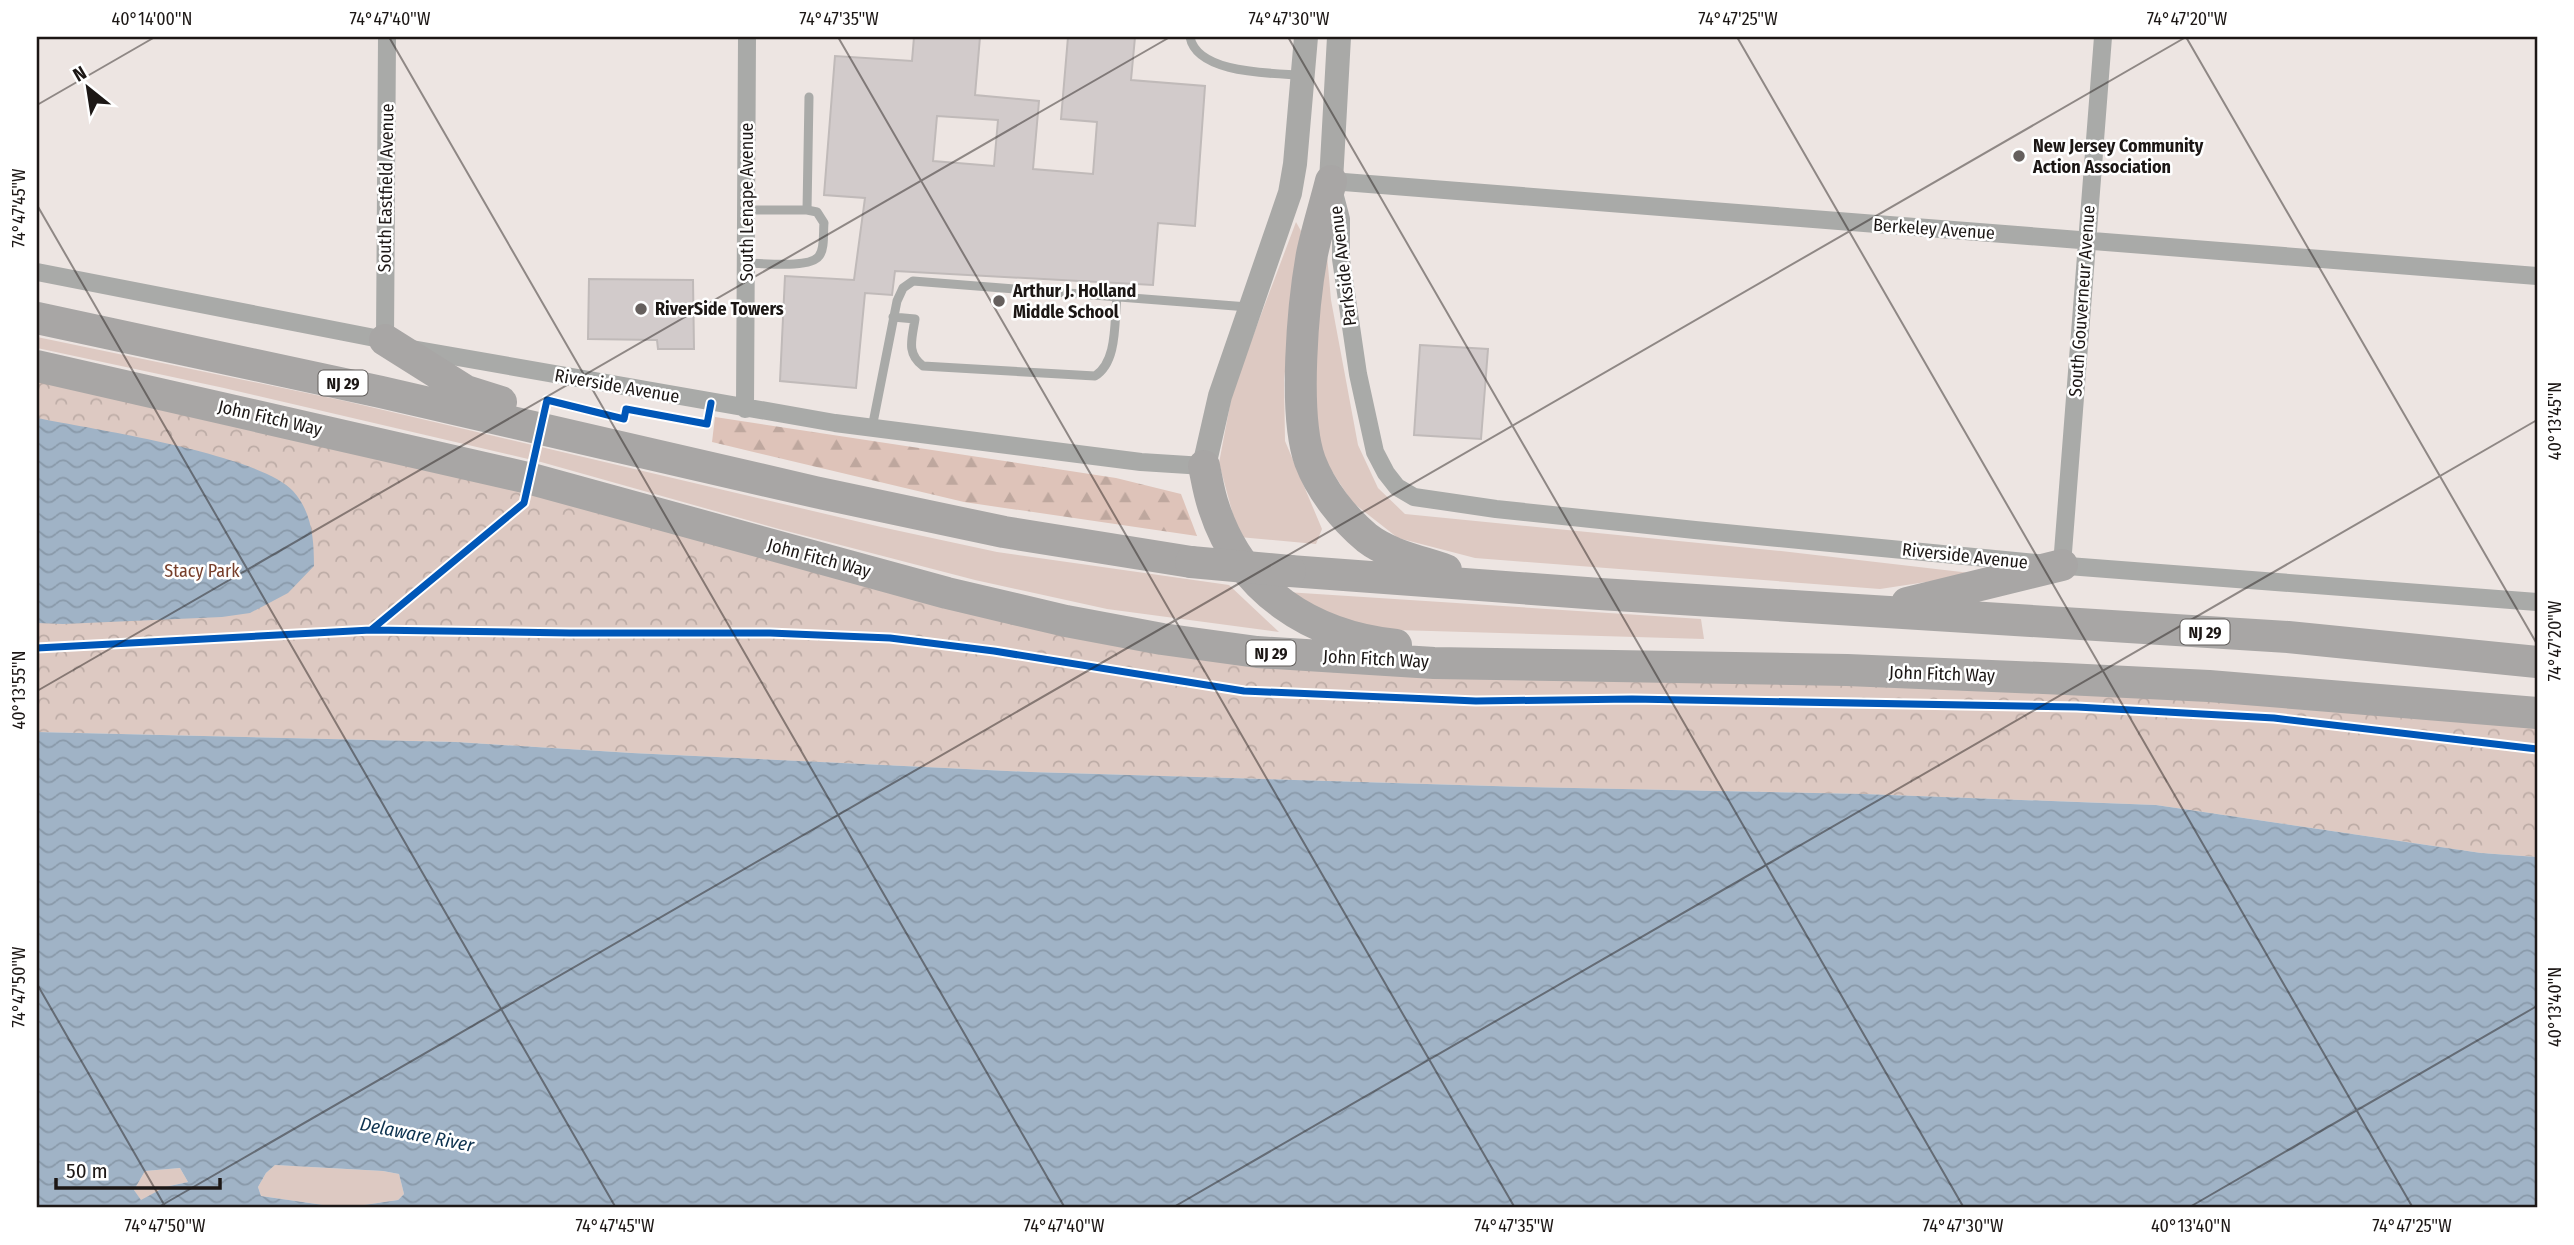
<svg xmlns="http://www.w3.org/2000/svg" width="2574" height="1245" viewBox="0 0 2574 1245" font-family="'Fira Sans Condensed',sans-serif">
  <defs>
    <pattern id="forest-firs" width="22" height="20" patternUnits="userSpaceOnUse" patternTransform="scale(1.75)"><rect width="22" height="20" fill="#dec3b9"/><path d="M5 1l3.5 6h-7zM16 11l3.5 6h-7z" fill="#bea79e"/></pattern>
    <pattern id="park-crowns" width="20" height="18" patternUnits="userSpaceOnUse" patternTransform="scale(1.75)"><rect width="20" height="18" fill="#ddc9c2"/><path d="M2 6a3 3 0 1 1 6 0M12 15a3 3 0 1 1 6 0" fill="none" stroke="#bdaca6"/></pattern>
    <pattern id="water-waves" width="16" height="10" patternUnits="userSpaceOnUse" patternTransform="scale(1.75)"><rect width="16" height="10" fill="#a0b3c6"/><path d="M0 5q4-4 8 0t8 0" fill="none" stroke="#8999a9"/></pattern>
  </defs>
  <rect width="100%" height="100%" fill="#ede5e2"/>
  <path fill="#ddc9c2" d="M1296,222l5,9 -17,149 1,61 37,88 -6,15 -77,-7 -20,-74 14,-74z
    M1326,244l5,56 27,145 20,43 27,26 376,37 198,23 -99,15 -405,-31 -77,-20 -46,-36 -30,-46 -12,-79z
    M37,337l308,64 536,126 116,25 232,33 50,47 -172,-23 -132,-29 -196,-51 -238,-67 -317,-74 -187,-40z
    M1286,592l415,27 3,20 -342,-10z
    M275,1165l108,6 16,3 5,20 -6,6 -54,8 -83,-12 -3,-9 8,-14z
    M180,1168l8,14 -23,5 -24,14 -7,-11 11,-19z"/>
  <path fill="url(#forest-firs)" d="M715,417l401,61 65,16 16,42 -233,-34 -252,-60z"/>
  <path fill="url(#park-crowns)" d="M37,366l1125,273 1375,74v144l-56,-4 -325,-48 -292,-11 -338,-7 -495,-15 -399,-19 -176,-11 -419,-10z"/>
  <path fill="url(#water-waves)" fill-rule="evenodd" d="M37,418c55,11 222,36 256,73 19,21 21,48 21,75l-26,27 -38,20 -28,4 -159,7 -26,-1z
    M37,732l419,10 176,11 399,19 495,15 338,7 292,11 325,48 56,4v351h-2500zM275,1165l108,6 16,3 5,20 -6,6 -54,8 -83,-12 -3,-9 8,-14zM180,1168l8,14 -23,5 -24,13 -7,-10 11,-19z"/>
  <path fill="#d2cbcb" stroke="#c0bab9" stroke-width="2" fill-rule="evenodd" d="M914,37h66l-5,58 64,6 -6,68 60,5 4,-52 -36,-3 7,-82h67l-4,43 74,6 -10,140 -37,-3 -5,62 -258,-14 -3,24 -27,-2 -9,95 -76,-7 5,-105 69,4 11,-82 -41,-3 11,-139 77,5zM937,116l61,4 -4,46 -61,-5z
    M589,279l104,1 1,69h-36l-1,-9 -69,-1z
    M1420,345l68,4 -7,90 -67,-4z"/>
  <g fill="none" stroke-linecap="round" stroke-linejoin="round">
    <path stroke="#a9aaa8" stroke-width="9" d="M1190,37c7,37 81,36 110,38
      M747,210h60l10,2 7,11c-1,9 1,26 -5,33 -9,13 -57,7 -72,7
      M807,210l2,-113
      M893,317l22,2c-3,20 -9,34 8,47l172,10c23,-14 19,-55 22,-80
      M872,428l25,-127 6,-13 10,-7 335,26"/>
    <path stroke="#a9aaa8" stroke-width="18" d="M37,272l348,68 27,9 423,74 306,39 63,4
      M2537,276l-1206,-95 10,38v40l17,115 17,78 11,21 11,14 17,10 82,12 199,21 373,36 469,36
      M385,340l2,-303
      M745,409l2,-372
      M2062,565l41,-528"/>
    <path stroke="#a9a9a7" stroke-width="24" d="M1331,181l8,-144
      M1204,466l16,-70 70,-203 5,-29 11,-127"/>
    <path stroke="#a8a6a5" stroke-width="32" d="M1331,181c-6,24 -14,49 -19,73 -9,50 -19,160 -2,207 11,29 33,57 57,77 22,17 53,23 79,32
      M37,318l344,74 434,100 189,40 187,30
      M385,340l81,51 35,11
      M37,366l491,112 419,115 119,28 96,18 95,13 177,11 413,7 219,9 143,7 328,27
      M1204,466c3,14 5,28 10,42 27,83 97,128 182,137
      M1290,571l310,23 688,43 249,25
      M1907,603l155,-38"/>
    <path stroke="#a8a6a5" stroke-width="32" d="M1191,562l99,9"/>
    <defs>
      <path id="cycleway" d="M371,630l153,-127 23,-103 77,19 2,-10 81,15 4,-21
        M37,648l334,-18 199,3h200l120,5 104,13 250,40 232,10 156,-2 445,8 197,11 263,31"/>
    </defs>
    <use href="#cycleway" stroke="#fff" stroke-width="11"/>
    <use href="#cycleway" stroke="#0057b8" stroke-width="7"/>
  </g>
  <path fill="none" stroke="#1c1715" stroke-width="2" stroke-opacity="0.45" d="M389,37l676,1171M838,37l677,1171M1288,37l676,1171M1737,37l676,1171M2186,37l351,607M37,105l118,-68M37,205l579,1003M37,691l1133,-654M37,984l129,224M157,1208l2029,-1171M1172,1208l1365,-788M2188,1208l349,-202"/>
  <g fill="#655f5d" stroke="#fff" stroke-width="2.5">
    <circle cx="2019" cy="156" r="7"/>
    <circle cx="999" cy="301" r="7"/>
    <circle cx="641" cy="309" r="7"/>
  </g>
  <g text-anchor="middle" stroke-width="5" stroke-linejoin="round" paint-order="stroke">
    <g fill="#fff" stroke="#605d5b" stroke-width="2">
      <rect x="318.5" y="370.5" width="49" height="25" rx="5"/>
      <rect x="2180.5" y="619.5" width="49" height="25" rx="5"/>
      <rect x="1246.5" y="640.5" width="49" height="25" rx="5"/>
    </g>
    <g font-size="16" font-weight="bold" fill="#1c1715">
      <text x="343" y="389">NJ 29</text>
      <text x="2205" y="638">NJ 29</text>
      <text x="1271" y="659">NJ 29</text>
    </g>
    <g font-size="18" font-weight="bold" fill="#1c1715" stroke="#fff" text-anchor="start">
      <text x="2033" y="152">New Jersey Community<tspan x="2033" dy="21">Action Association</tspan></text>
      <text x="1013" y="297">Arthur J. Holland<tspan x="1013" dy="21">Middle School</tspan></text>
      <text x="655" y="315">RiverSide Towers</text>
    </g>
    <g font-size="18" fill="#1c1715" stroke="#fff">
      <text transform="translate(386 188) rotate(-89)" y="6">South Eastfield Avenue</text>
      <text transform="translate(747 202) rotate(-90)" y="6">South Lenape Avenue</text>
      <text transform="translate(1934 229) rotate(4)" y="6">Berkeley Avenue</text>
      <text transform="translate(1343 266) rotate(-97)" y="6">Parkside Avenue</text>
      <text transform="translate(2082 301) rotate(-86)" y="6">South Gouverneur Avenue</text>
      <text transform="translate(617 386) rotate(10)" y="6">Riverside Avenue</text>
      <text transform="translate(270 418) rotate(13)" y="6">John Fitch Way</text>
      <text transform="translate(1965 556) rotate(6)" y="6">Riverside Avenue</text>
      <text transform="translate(819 558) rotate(15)" y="6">John Fitch Way</text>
      <text transform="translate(1376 659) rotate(3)" y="6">John Fitch Way</text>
      <text transform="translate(1942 674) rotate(2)" y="6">John Fitch Way</text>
    </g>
    <g font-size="18" fill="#763e2a" stroke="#fff">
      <text x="202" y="577">Stacy Park</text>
    </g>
    <g font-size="19" font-style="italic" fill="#0d324f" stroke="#fff">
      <text transform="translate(417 1134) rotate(11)" y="7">Delaware River</text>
    </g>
  </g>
  <rect width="2574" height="1245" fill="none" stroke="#ffffff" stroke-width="77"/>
  <g transform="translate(88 88) rotate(330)" stroke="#ffffff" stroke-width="5" paint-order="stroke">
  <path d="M0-5L12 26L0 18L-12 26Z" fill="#1c1715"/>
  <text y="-10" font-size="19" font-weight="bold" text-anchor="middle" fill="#1c1715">N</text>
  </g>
  <path d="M56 1178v10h164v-10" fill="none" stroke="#1c1715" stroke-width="3.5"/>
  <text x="66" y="1178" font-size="21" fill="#1c1715" stroke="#ffffff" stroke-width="5" paint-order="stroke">50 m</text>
  <rect x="38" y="38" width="2498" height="1168" fill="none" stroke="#1c1715" stroke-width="2.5"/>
  <g font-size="18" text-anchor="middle" fill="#1c1715">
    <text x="152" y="25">40°14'00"N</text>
    <text x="390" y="25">74°47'40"W</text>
    <text x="839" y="25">74°47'35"W</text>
    <text x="1289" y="25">74°47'30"W</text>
    <text x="1738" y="25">74°47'25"W</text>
    <text x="2187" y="25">74°47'20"W</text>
    <text transform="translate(19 208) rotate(-90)" y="6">74°47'45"W</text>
    <text transform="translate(2555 421) rotate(-90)" y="6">40°13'45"N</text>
    <text transform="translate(2555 641) rotate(-90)" y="6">74°47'20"W</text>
    <text transform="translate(19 690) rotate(-90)" y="6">40°13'55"N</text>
    <text transform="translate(19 987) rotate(-90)" y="6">74°47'50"W</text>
    <text transform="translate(2555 1007) rotate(-90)" y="6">40°13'40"N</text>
    <text x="165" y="1232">74°47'50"W</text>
    <text x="615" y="1232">74°47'45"W</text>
    <text x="1064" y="1232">74°47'40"W</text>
    <text x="1514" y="1232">74°47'35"W</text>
    <text x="1963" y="1232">74°47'30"W</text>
    <text x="2191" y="1232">40°13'40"N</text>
    <text x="2412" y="1232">74°47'25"W</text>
  </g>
</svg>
